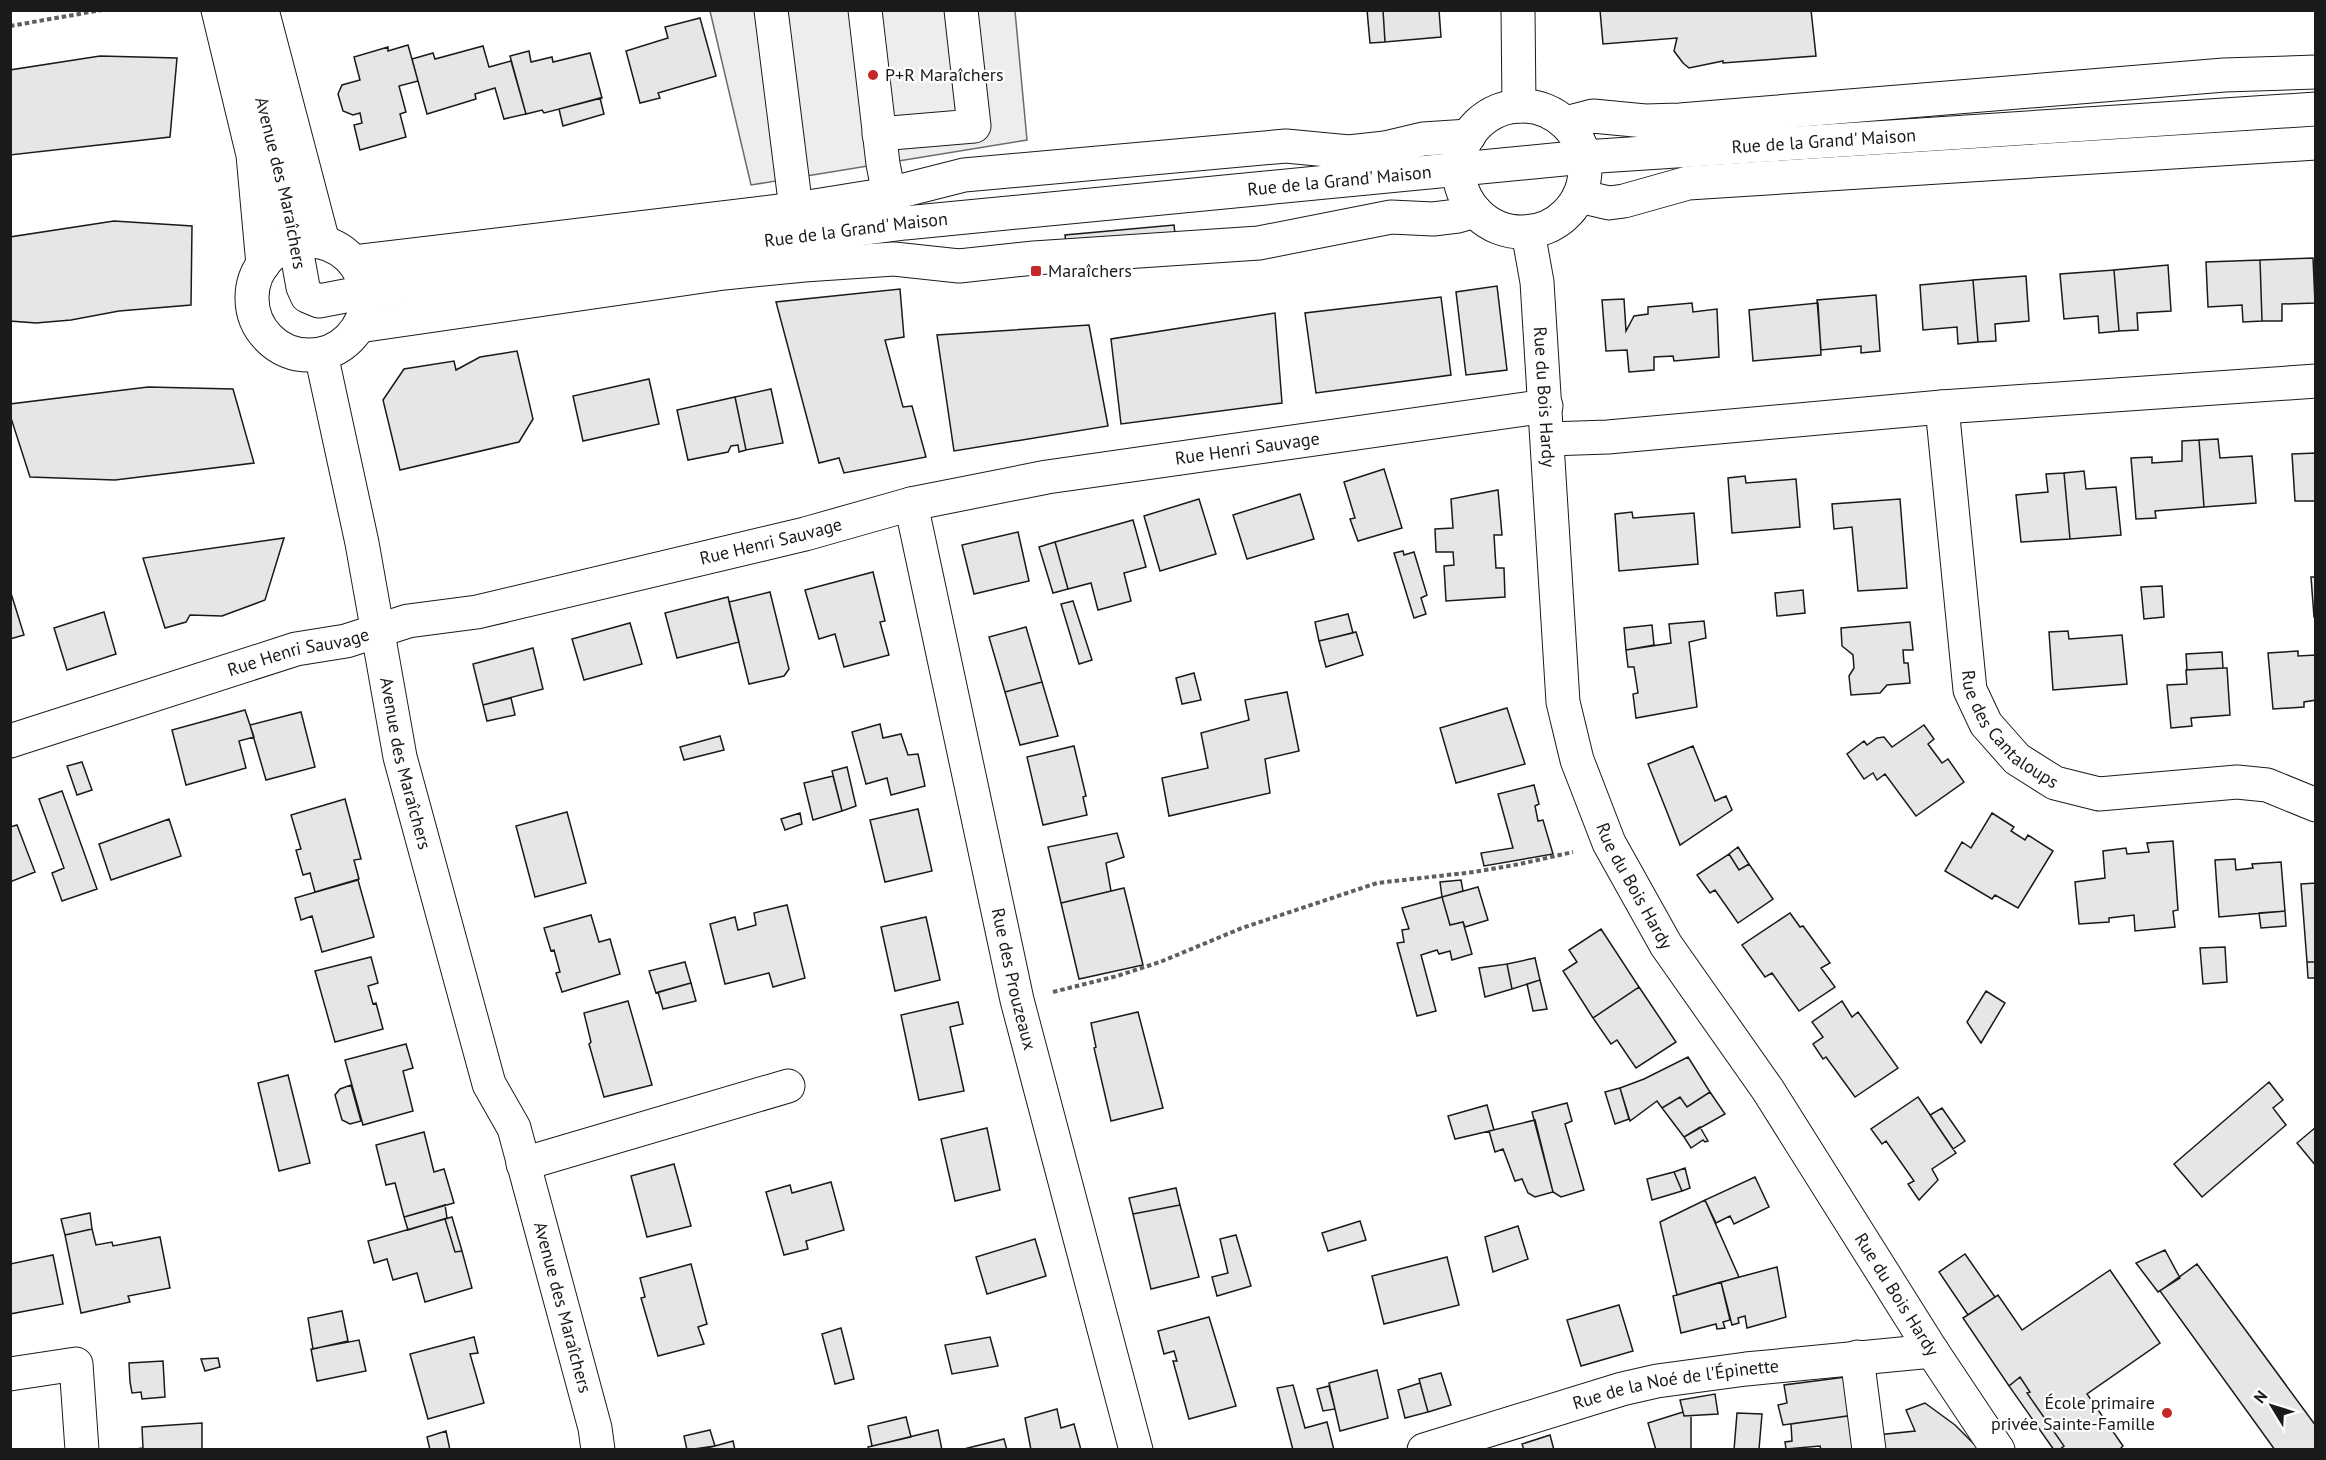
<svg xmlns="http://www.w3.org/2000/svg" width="2326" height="1460" viewBox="0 0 2326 1460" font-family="'PT Sans',sans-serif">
  <rect width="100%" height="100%" fill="#fff"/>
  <path fill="#ededed" stroke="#6a6a6a" stroke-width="1.5" d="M710,11h305l12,129 -276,45z"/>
  <path fill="#e6e6e6" stroke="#1a1a1a" stroke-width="1.5" d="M1367,10h16l2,32 -15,1z
    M1383,10h56l2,27 -56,5z
    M1600,10h211l5,46 -93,7v-2l-34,7 -6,-5 -9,-12 3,-13 -74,6z
    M700,18l16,58 -58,17 2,5 -20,5 -14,-52 42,-13 -3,-11z
    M408,45l10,36 -19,5 7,26 -6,2 6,23 -46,13 -6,-25 8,-2 -2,-10 -7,2 -10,-4 -5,-17 4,-9 18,-5 -6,-23 34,-10v4z
    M483,46l6,21 22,-6 15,53 -22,5 -9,-31 -20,6 1,5 -49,15 -15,-55 21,-6 2,6z
    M529,51l2,11 21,-5 1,5 37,-9 12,45 -58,15 -2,-3 -16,4 -16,-58z
    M100,56l77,2 -7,79 -160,18v-85z
    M600,98l4,16 -41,12 -4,-17z
    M114,221l78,5 -1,79 -72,6 -48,9 -35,3 -26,-2v-84z
    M1174,225l1,9 -109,10 -1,-9z
    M2313,258l2,45 -33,1v17h-20l-2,-61z
    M2260,260l2,61 -19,1 -1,-17 -34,2 -2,-45z
    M2168,265l3,46 -34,2 1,17 -19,1 -5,-61z
    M2114,270l5,61 -20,2 -1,-17 -34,3 -4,-45z
    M2026,276l3,45 -34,3 1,17 -18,1 -5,-62z
    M1973,280l5,62 -20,2 -1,-17 -34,3 -3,-45z
    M1497,286l10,84 -41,5 -10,-83z
    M900,289l4,48 -19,3 18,67 9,-1 14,51 -82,16 -5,-15 -20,5 -43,-161z
    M1876,295l4,56 -19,2v-7l-40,4 -4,-50z
    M1441,297l10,78 -135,18 -11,-80z
    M1624,299l2,32 8,-15 14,-2v-7l44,-4 1,9 24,-3 2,48 -45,4 -1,-5 -19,1v13l-25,2 -2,-22 -21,1 -4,-51z
    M1818,303l3,52 -68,6 -4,-51z
    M1275,313l7,90 -161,21 -10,-85z
    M1089,325l19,101 -154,25 -17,-116z
    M517,351l16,68 -14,23 -119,28 -17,-70 21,-31 50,-8 2,9 24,-13z
    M649,379l10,45 -76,17 -10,-45z
    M148,387l85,2 21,74 -139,17 -85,-3 -20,-62v-11z
    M771,389l12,54 -37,7 -11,-53z
    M735,397l11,53 -7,2 -1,-7 -7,1 -3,6 -40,8 -11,-50z
    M2218,439l2,19 32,-2 4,47 -52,4 -5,-67z
    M2199,440l5,67 -49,4 1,7 -20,1 -5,-61 21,-1v6l30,-2v-20z
    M2316,453v48h-21l-3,-47z
    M1384,469l18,59 -44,13 -8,-22 5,-1 -11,-36z
    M2084,471l2,18 30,-2 5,48 -51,4 -6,-66z
    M2064,473l6,66 -49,3 -5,-47 32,-3 -2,-18z
    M1745,476l1,7 50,-4 4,48 -68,6 -4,-55z
    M1498,490l4,45h-8l2,33h8l1,29 -59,4 -2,-35 10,-1 -1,-13h-17l-1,-23 18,-1 -2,-29z
    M1300,494l14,45 -67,20 -14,-44z
    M1199,499l17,55 -56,17 -16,-55z
    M1900,499l7,89 -49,3 -6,-64 -18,2 -2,-25z
    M1632,512l1,6 61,-5 4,51 -79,7 -4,-57z
    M1133,520l13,47 -22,6 7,28 -33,9 -7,-27 -23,6 -13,-47z
    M1018,532l11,49 -55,13 -12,-49z
    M284,538l-19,62 -43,16 -32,-1 -4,7 -21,6 -22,-70z
    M1055,542l13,47 -15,4 -14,-46z
    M1403,551l1,4 10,-3 13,43 -6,3 5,16 -12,4 -20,-65z
    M873,572l12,49 -5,1 9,33 -45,12 -9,-33 -16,5 -14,-49z
    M2311,577h5v40h-2z
    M2162,586l2,31 -20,2 -3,-32z
    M10,590l14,45 -14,4z
    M1803,590l2,23 -28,3 -2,-23z
    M770,592l19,77 -5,7 -35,8 -20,-82z
    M728,597l11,45 -62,16 -12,-45z
    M1073,601l19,59 -13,4 -18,-60z
    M104,612l12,42 -49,16 -13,-42z
    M1348,614l5,19 -34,8 -4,-19z
    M1704,621l2,17 -17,4 8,65 -61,11 -3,-24 5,-1 -4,-26h-6l-2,-17 45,-7 -2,-19z
    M1910,622l3,28h-10l1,13h4l2,20 -23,2 -7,8 -29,2 -2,-19 5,-8 -1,-13 -11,-9 -1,-18z
    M630,623l12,41 -58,16 -12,-41z
    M1652,625l2,20 -28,5 -2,-22z
    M1026,627l16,55 -37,10 -16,-55z
    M2068,631l1,8 53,-4 5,49 -74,6 -4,-58z
    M1356,632l7,23 -37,12 -7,-26z
    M533,648l10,41 -60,16 -10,-41z
    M2298,651v5l18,-1v45l-12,2v5l-31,2 -5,-56z
    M2222,652l1,16 -36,2 -1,-16z
    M2223,668h4l3,47 -39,3 1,8 -21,2 -4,-43 20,-1 -1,-14z
    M1194,673l7,27 -19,4 -6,-26z
    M1042,682l16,54 -38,9 -15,-53z
    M1287,692l12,59 -34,8 5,34 -101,23 -7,-38 46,-10 -7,-35 48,-13 -4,-20z
    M511,698l4,17 -28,6 -4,-16z
    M1507,708l18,56 -69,19 -16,-55z
    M245,710l9,27 -15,4 7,27 -60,17 -14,-55z
    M301,712l14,55 -49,13 -16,-55z
    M880,724l3,14 18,-4 7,21 10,-1 7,32 -34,9 -4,-17 -21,6 -14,-52z
    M1924,725l10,14 -6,5 14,19 6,-4 16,23 -48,34 -31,-42 -8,6 -4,-7 -9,6 -17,-25 17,-13 3,4 10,-7 7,-1 8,10z
    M720,736l4,14 -40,10 -4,-13z
    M1074,746l12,50 -3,1 4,18 -44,10 -16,-68z
    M1693,746l22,55 11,-5 6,14 -52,35 -32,-81z
    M82,762l10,28 -15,5 -10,-29z
    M847,767l9,39 -14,5 -10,-40z
    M833,776l9,35 -29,9 -9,-37z
    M1534,785l5,19 -4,2 3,15 5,-1 10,34 -69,12 -3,-13 32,-5 -15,-54z
    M62,791l35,98 -35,12 -10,-28 12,-5 -25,-69z
    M345,799l16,60 -7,1 5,19 -44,13 -5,-19 -7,2 -7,-25 5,-1 -10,-34z
    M918,809l14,62 -47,11 -15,-62z
    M567,812l19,71 -51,14 -19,-71z
    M800,813l2,11 -17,6 -4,-11z
    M1992,813l22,14 -3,4 14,9 3,-5 25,16 -35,57 -23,-13 -3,4 -47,-28 17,-29 9,6z
    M169,819l12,37 -70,24 -12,-36z
    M17,825l18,47 -25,10v-55z
    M1117,833l7,24 -18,6 5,28 -50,12 -13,-56z
    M2173,841l5,69 -5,1 2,16 -40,4 -1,-16 -25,3v4l-30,2 -4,-42 30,-4 -2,-27 23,-3 1,6 22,-2 -2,-9z
    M1738,847l11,17 -10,6 -10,-16z
    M1729,854l10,16 10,-6 24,35 -35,24 -23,-33 -5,3 -13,-18z
    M2235,859l1,11 17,-2 -1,-4 29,-2 4,49 -66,6 -4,-57z
    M358,880l16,57 -52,15 -10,-36 -11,4 -6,-22z
    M1461,880l2,11 -21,6 -2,-15z
    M2316,883v79h-9l-6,-78z
    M1478,887l10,33 -23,7 -2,-5 -13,3 -8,-28z
    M1124,888l19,77 -64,14 -18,-76z
    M1442,897l8,28 13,-3 9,32 -20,6 -2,-9 -11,3 -2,-4 -16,5 15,56 -19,5 -20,-73 7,-1 -2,-12 7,-1 -7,-21z
    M787,905l18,73 -32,9 -4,-14 -44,11 -15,-60 25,-7 3,13 18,-5 -2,-12z
    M2285,911l1,15 -25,2 -2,-15z
    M1790,913l10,14 3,-1 27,37 -9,5 14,19 -36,24 -27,-38 -7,4 -23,-32z
    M591,915l8,27 11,-3 10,35 -58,18 -6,-19 4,-1 -6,-22 -3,1 -7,-23z
    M926,917l14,63 -45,11 -14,-64z
    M1601,929l38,58 -46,31 -30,-47 14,-9 -8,-12z
    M2225,947l2,35 -24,2 -3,-36z
    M371,957l7,26 -10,3 5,18 3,-1 7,26 -48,13 -20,-71z
    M1535,958l5,22 -28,9 -5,-25z
    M685,962l6,21 -35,10 -7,-22z
    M2307,962h9v16h-8z
    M1507,964l5,25 -27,8 -6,-29z
    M1540,980l7,29 -14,2 -6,-27z
    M691,983l5,18 -33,8 -5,-17z
    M1639,987l37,55 -40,26 -19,-28 -6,4 -18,-26z
    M1986,991l19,12 -24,40 -14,-21z
    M628,1001l24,84 -48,12 -15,-53 2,-2 -7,-29z
    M1842,1001l10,16 6,-5 40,56 -43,29 -29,-40 -3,2 -10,-15 10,-7 -11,-15z
    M958,1002l5,22 -13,3 14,64 -45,9 -18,-85z
    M1138,1012l25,96 -52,13 -17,-73 2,-1 -5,-24z
    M406,1044l7,24 -10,3 10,40 -50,14 -18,-65z
    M1688,1057l22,35 -23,15 -7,-10 -18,11 -5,-7 -27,20 -10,-33 24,-9z
    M288,1075l22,88 -31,8 -21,-88z
    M2269,1082l14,18 -10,8 13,17 -84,72 -28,-33z
    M351,1085l10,36 -11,3 -8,-4 -7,-25 5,-6z
    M1620,1088l9,31 -14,5 -10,-32z
    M1710,1092l15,22 -41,23 -22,-29 18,-11 7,10z
    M1918,1097l38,56 -24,16 6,11 -19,20 -11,-16 6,-3 -28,-40 -4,3 -11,-15z
    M1567,1103l5,18 -7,3 19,66 -23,7 -8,-5 -21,-80z
    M1487,1105l7,25 -39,9 -7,-23z
    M1942,1108l23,33 -12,8 -23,-34z
    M1535,1120l18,72 -18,5 -7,-4 -6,-14 -7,2 -12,-32 -8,3 -6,-21z
    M1700,1127l8,14 -3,1 -2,-2 -12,8 -7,-11z
    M2316,1127v39l-19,-23z
    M987,1128l13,62 -45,11 -14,-62z
    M424,1132l10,40 10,-3 10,34 -50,14 -9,-34 -9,2 -10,-40z
    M674,1164l17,62 -44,11 -16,-61z
    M1685,1168l5,20 -8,3 -8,-19z
    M1674,1172l8,19 -30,9 -5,-21z
    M1755,1177l14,30 -35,17 -4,-8 -14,7 -11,-23z
    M831,1182l13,48 -38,11 2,8 -24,6 -18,-63 24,-7 2,8z
    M1176,1188l4,17 -47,9 -4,-16z
    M1705,1200l34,77 -62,18 -17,-73z
    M445,1205l2,13 -39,12 -4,-13z
    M1180,1205l19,72 -48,12 -18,-75z
    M90,1213l2,16 -27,6 -4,-16z
    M452,1217l10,34 -7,1 -10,-33z
    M445,1219l10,33 7,-1 10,37 -47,14 -8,-29 -24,7 -6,-21 -13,4 -6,-22z
    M1360,1221l6,19 -38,11 -6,-18z
    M1518,1226l10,33 -35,13 -8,-35z
    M92,1229l4,16 16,-3 1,4 47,-9 10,51 -42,8 2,6 -49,11 -16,-78z
    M1236,1235l15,51 -34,10 -5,-19 16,-4 -8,-34z
    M1035,1239l11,37 -59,18 -11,-37z
    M2165,1250l15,28 -22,14 -22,-29z
    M1965,1254l30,43 -27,18 -29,-43z
    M53,1255l10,49 -53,10v-50z
    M1447,1257l12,48 -75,19 -12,-48z
    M691,1264l16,60 -9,3 6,17 -46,12 -17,-58 4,-1 -5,-19z
    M2197,1264l119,162v24h-41l-115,-159z
    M1777,1267l9,50 -39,11 -2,-12 -7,2 1,5 -7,2 -11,-43z
    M2110,1270l50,73 -73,51 36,52 -4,4h-60l5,-4 -37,-53 3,-1 -10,-15 -11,9 -46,-68 35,-23 24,35z
    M1721,1282l9,38 -7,2 2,6 -8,1 -1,-5 -35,9 -8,-37z
    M1619,1305l14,46 -52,15 -14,-46z
    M342,1311l6,30 -35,8 -5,-31z
    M1209,1317l27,89 -47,13 -16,-58h4l-3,-10 -10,3 -6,-23z
    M841,1328l13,51 -19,5 -13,-50z
    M474,1337l4,16 -8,1 14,49 -56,16 -18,-65z
    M990,1337l8,29 -46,8 -7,-29z
    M359,1340l7,31 -49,10 -6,-32z
    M218,1358l2,9 -15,4 -4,-12z
    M163,1361l2,36 -23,2 -1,-7 -9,1 -2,-11 -1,-19z
    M1377,1370l11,48 -48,13 -11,-48z
    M1441,1373l10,32 -23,7 -9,-33z
    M1846,1377l8,38 -71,10 -5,-20 9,-2 -3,-18z
    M2020,1377l10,15 -3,1 37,53 -5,4h-5l-45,-64z
    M1420,1383l8,29 -23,6 -7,-28z
    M1293,1385l12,43 22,-6 7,28h-41l-16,-62z
    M1329,1386l6,23 -12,2 -6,-22z
    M1715,1394l3,20 -34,2 -4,-16z
    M1925,1403l30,22 25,25h-100l-3,-15 38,-4 -9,-21z
    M1057,1409l4,19 13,-4 7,26h-50l-6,-32z
    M1683,1412l1,4h7v34h-35l-8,-27z
    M1737,1413l25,1 -3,35 -25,1z
    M1854,1415l5,35h-38l-1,-4 -34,3 -1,-7 7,-1 -1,-17z
    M906,1417l5,20 -39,9 -4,-20z
    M202,1423v27h-73l14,-2 -1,-21z
    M710,1430l5,16 -28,4 -3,-14z
    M938,1430l4,20h-73l-1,-3z
    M446,1431l4,19h-20l-3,-13z
    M1550,1435l4,15h-30l-2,-6z
    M1004,1439l3,11h-47z
    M733,1441l2,9h-36l16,-4z"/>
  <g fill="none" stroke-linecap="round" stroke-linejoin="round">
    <defs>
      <g id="minor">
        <path id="s1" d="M239,10l50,200 14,77 4,9 12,5 47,-9 539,-69 679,-66 732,-48"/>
        <path d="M771,10l25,199"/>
        <path d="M865,10l18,154 6,30"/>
        <path d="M1518,10l1,96"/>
        <path d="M879,134l95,-8 -13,-116"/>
        <path id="s2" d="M1528,232l9,50 26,420 14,58 32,83 57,102 102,145 164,261 66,99"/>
        <path id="s3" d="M1942,407l28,283 16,34 31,35 38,24 44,11 138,-12 30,3 49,20"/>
        <path d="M1548,439l60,-2 334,-30 374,-26"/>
        <path id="s4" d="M911,504l106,496 119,450"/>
        <path id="s5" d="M10,741l286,-92 50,-8 62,-20 69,-9 328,-78 106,-30 136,-27 499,-71"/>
        <path d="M523,1164l265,-78"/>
        <path d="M1857,1357l12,93"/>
        <path d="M10,1374l66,-10 6,86"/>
        <path id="s6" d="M1424,1450l198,-61 35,-8 89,-12 186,-18"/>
      </g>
      <g id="major">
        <path d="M218,10l35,145 10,110"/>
        <path d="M262,10l61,232"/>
        <circle cx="1522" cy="169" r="63"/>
        <path d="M1566,123l27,-7 52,5 35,-1 544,-45 92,-3"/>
        <path d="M1579,196l30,7 15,-2 64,-18 628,-40"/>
        <circle cx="309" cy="298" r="57"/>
        <path d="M354,262l442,-53 93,-15 75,-19 322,-29 63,6 36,-4 38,-9 46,-3"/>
        <path d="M359,326l365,-53 80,-8 90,-6 65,7 75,-8 225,-15 132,-26 42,2 25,-3 17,-5"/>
        <path id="s7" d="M321,354l41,189 38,214 89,327 25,44 81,300 3,22"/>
      </g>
    </defs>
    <use href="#minor" stroke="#1a1a1a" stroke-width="35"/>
    <use href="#major" stroke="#1a1a1a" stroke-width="35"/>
    <path stroke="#5f5f5f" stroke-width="4" stroke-dasharray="4.5 3" stroke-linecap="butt" d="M10,26l92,-16
      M1053,992l64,-16 43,-14 82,-34 135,-45 97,-11 46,-8 53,-12"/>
    <use href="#minor" stroke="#fff" stroke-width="33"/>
    <use href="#major" stroke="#fff" stroke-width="33"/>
  </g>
  <g fill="#c62828" stroke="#fff" stroke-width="2">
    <circle cx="873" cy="75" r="6"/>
    <rect x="1030" y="265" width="12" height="12" rx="3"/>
    <circle cx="2167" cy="1413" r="6"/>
  </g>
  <g text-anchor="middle" stroke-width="4.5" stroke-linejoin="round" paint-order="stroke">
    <g font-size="18" fill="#1a1a1a" stroke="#fff" text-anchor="start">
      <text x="885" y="81">P+R Maraîchers</text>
      <text x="1048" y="277">Maraîchers</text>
      <text x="2155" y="1409" text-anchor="end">École primaire<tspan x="2155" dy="21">privée Sainte-Famille</tspan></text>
    </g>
    <g font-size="18" fill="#1a1a1a" stroke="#fff">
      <text dy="6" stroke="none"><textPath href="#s1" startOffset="1821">Rue de la Grand' Maison</textPath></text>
      <text dy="6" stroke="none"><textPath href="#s1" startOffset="1335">Rue de la Grand' Maison</textPath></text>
      <text dy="6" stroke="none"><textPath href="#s1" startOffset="178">Avenue des Maraîchers</textPath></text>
      <text dy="6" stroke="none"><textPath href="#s1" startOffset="849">Rue de la Grand' Maison</textPath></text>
      <text dy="6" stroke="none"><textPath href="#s2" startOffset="166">Rue du Bois Hardy</textPath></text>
      <text dy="6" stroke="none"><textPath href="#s5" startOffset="1274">Rue Henri Sauvage</textPath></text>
      <text dy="6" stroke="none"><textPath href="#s5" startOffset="788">Rue Henri Sauvage</textPath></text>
      <text dy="6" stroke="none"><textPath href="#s5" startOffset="302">Rue Henri Sauvage</textPath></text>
      <text dy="6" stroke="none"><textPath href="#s3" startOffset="340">Rue des Cantaloups</textPath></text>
      <text dy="6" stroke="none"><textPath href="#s7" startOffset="418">Avenue des Maraîchers</textPath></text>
      <text dy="6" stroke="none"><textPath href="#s2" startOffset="670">Rue du Bois Hardy</textPath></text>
      <text dy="6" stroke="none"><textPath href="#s4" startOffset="486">Rue des Prouzeaux</textPath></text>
      <text dy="6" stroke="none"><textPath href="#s2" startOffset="1156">Rue du Bois Hardy</textPath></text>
      <text dy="6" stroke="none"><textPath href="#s7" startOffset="986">Avenue des Maraîchers</textPath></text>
      <text dy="6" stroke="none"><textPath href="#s6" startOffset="261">Rue de la Noé de l'Épinette</textPath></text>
    </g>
  </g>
  <rect width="2326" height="1460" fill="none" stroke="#1a1a1a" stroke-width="24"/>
  <g transform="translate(2272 1406) rotate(308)" stroke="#ffffff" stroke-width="4.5" paint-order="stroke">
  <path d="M0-4.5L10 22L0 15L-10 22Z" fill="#1a1a1a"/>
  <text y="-9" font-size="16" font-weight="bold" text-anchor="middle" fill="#1a1a1a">N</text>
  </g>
</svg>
